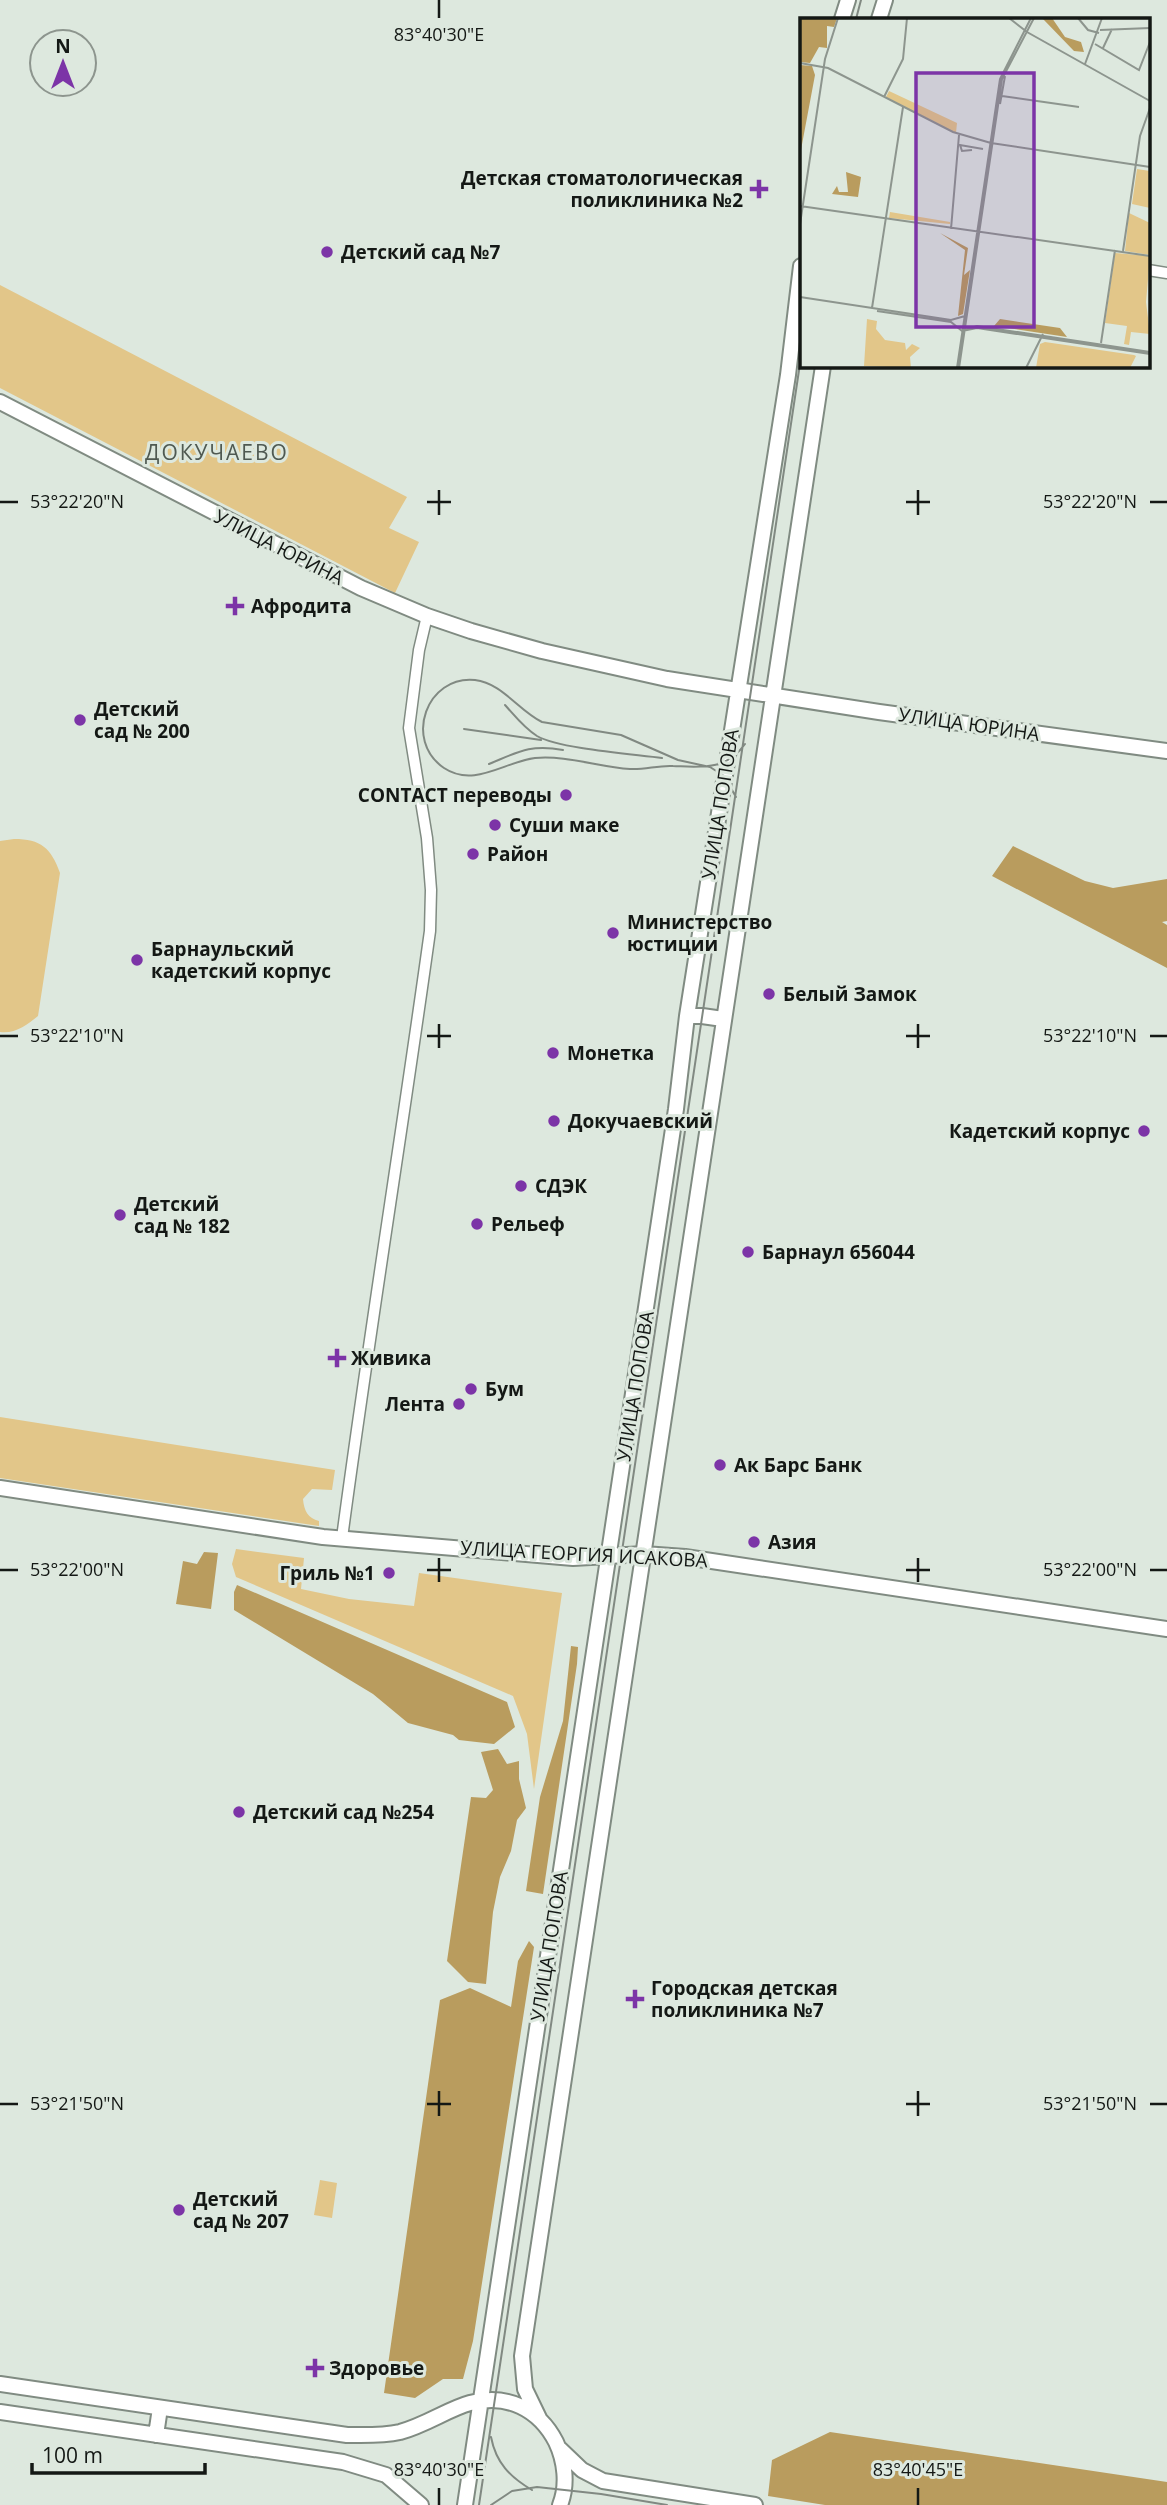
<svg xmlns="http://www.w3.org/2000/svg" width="1167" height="2505" viewBox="0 0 1167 2505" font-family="'Open Sans',sans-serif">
  <rect width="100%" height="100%" fill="#dde8de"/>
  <path fill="#e2c689" d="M0,285l407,212 -18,31 30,14 -24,51 -395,-205z
    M14,839c27,0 37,9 46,34l-22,143c-11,9 -23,18 -38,16v-191z
    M0,1417l335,53 -3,20 -20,-1 -9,10c1,12 5,19 16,22v5l-319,-48z
    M236,1549l68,9 -3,31 48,10 65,7 5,-33 143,20 -28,196 -7,-55 -14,-38 -277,-119 -4,-13z
    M320,2180l17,3 -5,35 -18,-3z"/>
  <path fill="#b99c5e" d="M1013,846l72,35 28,7 54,-9v42l-5,1 5,3v43l-175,-92z
    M204,1552l14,1 -7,56 -35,-5 7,-43 14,3z
    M237,1585l270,117 8,25 -21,17 -35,-4 -6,-5 -45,-12 -35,-29 -139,-84v-18z
    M571,1646l7,1 -1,17 -34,230 -17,-3 14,-94 23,-76z
    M498,1749l9,15 12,-3v18l7,29 -9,12 -6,31 -11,26 -7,35 -7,72 -18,-2 -21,-21 24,-164 15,1 7,-8 -12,-38z
    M529,1941l5,6 -61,394 -10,38h-20l-28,19 -31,-5 56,-393 30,-12 41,19 7,-46z
    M830,2432l337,50v23h-342l-57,-9 4,-36z"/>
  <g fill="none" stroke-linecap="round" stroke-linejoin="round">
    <defs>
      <path id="street" d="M1148,270l19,3
        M342,1538c27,-203 60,-405 88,-607l1,-41 -4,-52 -18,-110 10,-78 8,-34"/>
      <path id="secondary" d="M842,19l6,-19
        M879,19l6,-19
        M0,402l361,186 66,28 44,15 71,20 125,28 212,33 288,39
        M687,1016h15l21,3
        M0,1488l323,49 250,21 71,-4 41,3 482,72
        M0,2384l347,51c18,0 35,1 53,-3 26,-7 48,-23 70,-29 37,-10 69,6 86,39 9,19 12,43 4,63
        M0,2412l343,50 43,13 35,30
        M539,2418l-14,-29 -3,-33 301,-1990
        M156,2435l4,-27
        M560,2449l22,21 21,11 152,24
        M465,2505l211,-1396 11,-93 101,-641 13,-109"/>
    </defs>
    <use href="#street" stroke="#808b82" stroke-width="13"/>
    <use href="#secondary" stroke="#808b82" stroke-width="18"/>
    <use href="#street" stroke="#fff" stroke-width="10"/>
    <use href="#secondary" stroke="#fff" stroke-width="14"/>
    <path stroke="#818982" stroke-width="2" d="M856,19l5,-19
      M505,705c10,11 19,23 32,31 23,13 95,18 125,22
      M464,729l77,11
      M489,764c29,-12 41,-20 74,-14
      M736,797l-12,-21 -14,-9 -32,-7 -57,-25 -79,-13c-23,-11 -40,-39 -67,-42 -48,-5 -72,60 -31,88 30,20 60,-6 91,-10 31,-3 64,9 95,11 15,1 28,-4 43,-3 28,1 53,5 72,-22
      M491,2437c5,26 19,40 41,53
      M479,2505l322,-2148
      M491,2505l21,-14 25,-4 64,7 66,11"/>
  </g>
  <path fill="none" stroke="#141815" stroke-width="2.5" d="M439,0v18M439,490v25M918,490v25M0,502h18M427,502h24M906,502h24M1150,502h17M439,1024v24M918,1024v24M0,1036h18M427,1036h24M906,1036h24M1150,1036h17M439,1558v24M918,1558v24M0,1570h18M427,1570h24M906,1570h24M1150,1570h17M439,2091v25M918,2091v25M0,2104h18M427,2104h24M906,2104h24M1150,2104h17M439,2488v17M918,2488v17"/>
  <g fill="#7c34a7" stroke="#dde8de" stroke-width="2.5">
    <path d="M755.5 178.5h7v7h7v7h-7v7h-7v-7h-7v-7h7z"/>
    <circle cx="327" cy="252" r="7"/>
    <path d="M231.5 595.5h7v7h7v7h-7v7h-7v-7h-7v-7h7z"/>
    <circle cx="80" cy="720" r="7"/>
    <circle cx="566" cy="795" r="7"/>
    <circle cx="495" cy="825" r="7"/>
    <circle cx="473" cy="854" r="7"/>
    <circle cx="613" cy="933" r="7"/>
    <circle cx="137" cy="960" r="7"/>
    <circle cx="769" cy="994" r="7"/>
    <circle cx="553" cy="1053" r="7"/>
    <circle cx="554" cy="1121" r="7"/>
    <circle cx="1144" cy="1131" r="7"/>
    <circle cx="521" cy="1186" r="7"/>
    <circle cx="120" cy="1215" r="7"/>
    <circle cx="477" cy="1224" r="7"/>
    <circle cx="748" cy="1252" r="7"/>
    <path d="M333.5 1347.5h7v7h7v7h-7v7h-7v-7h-7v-7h7z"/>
    <circle cx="471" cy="1389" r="7"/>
    <circle cx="459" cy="1404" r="7"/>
    <circle cx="720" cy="1465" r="7"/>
    <circle cx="754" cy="1542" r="7"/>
    <circle cx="389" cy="1573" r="7"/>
    <circle cx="239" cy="1812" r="7"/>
    <path d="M631.5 1988.5h7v7h7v7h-7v7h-7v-7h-7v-7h7z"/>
    <circle cx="179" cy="2210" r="7"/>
    <path d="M311.5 2357.5h7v7h7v7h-7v7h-7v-7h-7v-7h7z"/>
  </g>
  <g text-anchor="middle" stroke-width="6" stroke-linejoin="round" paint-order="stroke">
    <g font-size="19" font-weight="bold" fill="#141815" stroke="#dde8de" text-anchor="start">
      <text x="743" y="185" text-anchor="end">Детская стоматологическая<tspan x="743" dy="22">поликлиника №2</tspan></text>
      <text x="341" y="259">Детский сад №7</text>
      <text x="251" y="613">Афродита</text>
      <text x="94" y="716">Детский<tspan x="94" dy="22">сад № 200</tspan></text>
      <text x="552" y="802" text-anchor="end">CONTACT переводы</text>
      <text x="509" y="832">Суши маке</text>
      <text x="487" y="861">Район</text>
      <text x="627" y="929">Министерство<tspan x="627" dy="22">юстиции</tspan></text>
      <text x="151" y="956">Барнаульский<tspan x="151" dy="22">кадетский корпус</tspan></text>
      <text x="783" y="1001">Белый Замок</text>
      <text x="567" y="1060">Монетка</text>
      <text x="568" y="1128">Докучаевский</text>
      <text x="1130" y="1138" text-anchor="end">Кадетский корпус</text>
      <text x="535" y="1193">СДЭК</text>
      <text x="134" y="1211">Детский<tspan x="134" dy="22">сад № 182</tspan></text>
      <text x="491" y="1231">Рельеф</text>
      <text x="762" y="1259">Барнаул 656044</text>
      <text x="351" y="1365">Живика</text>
      <text x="485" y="1396">Бум</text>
      <text x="445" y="1411" text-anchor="end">Лента</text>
      <text x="734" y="1472">Ак Барс Банк</text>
      <text x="768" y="1549">Азия</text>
      <text x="375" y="1580" text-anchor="end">Гриль №1</text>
      <text x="253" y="1819">Детский сад №254</text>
      <text x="651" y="1995">Городская детская<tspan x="651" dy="22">поликлиника №7</tspan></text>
      <text x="193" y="2206">Детский<tspan x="193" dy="22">сад № 207</tspan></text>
      <text x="329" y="2375">Здоровье</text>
    </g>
    <g font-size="19" fill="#141815" stroke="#dde8de">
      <text transform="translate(279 547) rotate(27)" y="7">УЛИЦА ЮРИНА</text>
      <text transform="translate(969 724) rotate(8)" y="7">УЛИЦА ЮРИНА</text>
      <text transform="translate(720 804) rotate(-81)" y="7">УЛИЦА ПОПОВА</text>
      <text transform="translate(635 1386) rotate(-81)" y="7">УЛИЦА ПОПОВА</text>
      <text transform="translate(584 1554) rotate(3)" y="7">УЛИЦА ГЕОРГИЯ ИСАКОВА</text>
      <text transform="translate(549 1946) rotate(-81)" y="7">УЛИЦА ПОПОВА</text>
    </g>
    <g font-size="21" letter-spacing="2" fill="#4f5951" stroke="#dde8de">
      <text x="217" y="460">ДОКУЧАЕВО</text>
    </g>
  </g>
  <g transform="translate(800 18)">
    <rect width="350" height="350" fill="#dde8de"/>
    <path d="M89,73l68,32 -1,10 -70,-36zM337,151l13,2v37l-18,-4zM90,194l60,10v2l-61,-6zM329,195l21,10v32l-25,-4zM315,235l35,3 -4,46 4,32 -19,-2 -2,13 -5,-1 3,-18 -22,-3zM67,301l10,2 -1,8 9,11 20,3 1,7 6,-6 8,4 -10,9 1,11 -47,-2zM245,324l89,13 2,1 -6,12h-94l4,-24z" fill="#e2c689"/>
    <path d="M0,0h37l-3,9 -7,-1v22l-8,-1 -9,16 -10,-1zM252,0l13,19 16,5 3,10 -10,-1 -31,-32zM0,47l12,1 3,9 -15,80zM46,154l15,5 -3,20 -26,-3 5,-8 2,6h9zM140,215l28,15 -4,27 6,-5 -7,44 -5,2 7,-66zM200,301l60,9 7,9 -73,-11z" fill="#b99c5e"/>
    <path fill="none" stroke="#8d958e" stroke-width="2" d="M209,0l18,14 123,69M278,0l10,12 11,3M300,12l50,-2M295,26l44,26 11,-28M303,30l9,-19M0,45l28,5 125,64 38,11M285,46l17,-46M202,78l77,11M84,79l19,-38 4,-41M200,86l5,-28M191,125l159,24M172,132l-10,1 -2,-6 23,4M0,188l350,50M0,206l25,-165 13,-41M151,211l8,-94M323,233l17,-115 10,-28M0,279l151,23 14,-4M72,290l31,-201M77,293l74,11 11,9M164,312l13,-4 173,26M162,313l15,-3 173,26M301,325l14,-93M157,350l43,-289 31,-61M159,350l43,-289 32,-61M226,350l17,-34"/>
    <path fill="#7c34a7" fill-opacity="0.15" stroke="#7c34a7" stroke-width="3.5" d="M116,55h118v254h-118z"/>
    <rect width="350" height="350" fill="none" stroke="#141815" stroke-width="3.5"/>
  </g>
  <g font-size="18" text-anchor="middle" fill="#141815" stroke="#dde8de" stroke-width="6" stroke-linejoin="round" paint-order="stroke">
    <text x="439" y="41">83°40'30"E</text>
    <text x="77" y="508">53°22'20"N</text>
    <text x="1090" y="508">53°22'20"N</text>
    <text x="77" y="1042">53°22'10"N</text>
    <text x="1090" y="1042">53°22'10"N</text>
    <text x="77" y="1576">53°22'00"N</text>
    <text x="1090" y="1576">53°22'00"N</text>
    <text x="77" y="2110">53°21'50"N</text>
    <text x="1090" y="2110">53°21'50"N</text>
    <text x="439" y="2476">83°40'30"E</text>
    <text x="918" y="2476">83°40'45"E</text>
  </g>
  <g transform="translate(63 63)"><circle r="33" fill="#dde8de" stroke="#8d958e" stroke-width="2"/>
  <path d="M0-5L12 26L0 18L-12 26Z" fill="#7c34a7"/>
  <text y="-10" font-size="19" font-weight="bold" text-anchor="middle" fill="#141815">N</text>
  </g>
  <path d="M32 2463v10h173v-10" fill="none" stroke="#141815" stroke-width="3.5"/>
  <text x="42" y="2463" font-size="21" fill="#141815" stroke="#dde8de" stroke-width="5" paint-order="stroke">100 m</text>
</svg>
